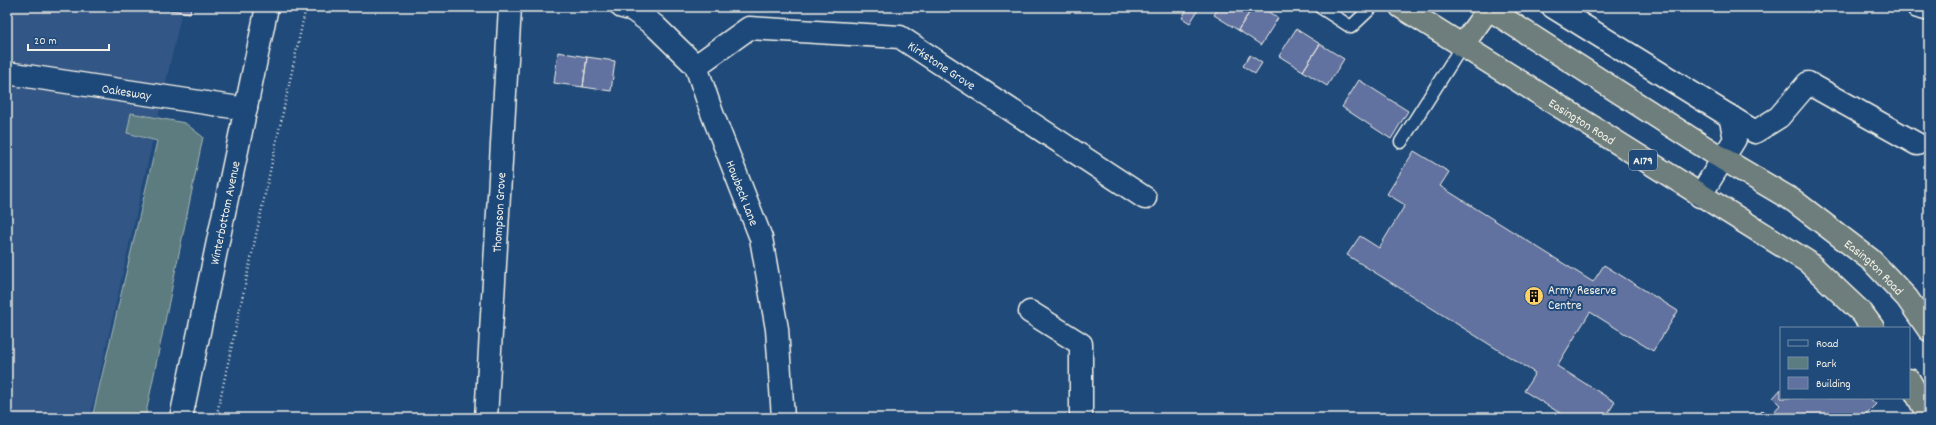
<svg xmlns="http://www.w3.org/2000/svg" width="1936" height="425" viewBox="0 0 1936 425" font-family="Dekko,sans-serif">
  <rect width="100%" height="100%" fill="#1f4a7a"/>
  <filter id="ink" filterUnits="userSpaceOnUse"><feTurbulence type="fractalNoise" baseFrequency=".025" numOctaves="2"/><feDisplacementMap in="SourceGraphic" scale="8" xChannelSelector="R" yChannelSelector="G"/><feConvolveMatrix kernelMatrix="1 2 1 2 8 2 1 2 1" color-interpolation-filters="sRGB"/></filter>
  <g filter="url(#ink)">
    <path fill="#335685" d="M7,7h176l-93,411h-83z"/>
    <path fill="#5b7c80" stroke="#a8b6b4" d="M131,113l54,10 18,14 -58,281h-53l65,-277 -30,-8z"/>
    <path fill="#6272a0" stroke="#f4f1e8" d="M148,7h43l-1,6z
      M1188,7h12l-10,16 -8,-5z
      M1219,7h34l-15,23 -24,-15z
      M1253,7h8l17,11 -17,27 -23,-15z
      M1296,29l24,15 -17,27 -24,-15z
      M1320,44l24,15 -17,27 -24,-15z
      M558,52l29,5 -4,30 -29,-4z
      M1250,55l12,8 -7,11 -12,-8z
      M587,57l28,4 -4,30 -28,-4z
      M1359,80l49,31 -17,28 -49,-32z
      M1414,151l35,21 -9,14 153,96 11,-17 74,46 -25,40 -63,-39 -33,54 58,36 -10,16h-37l-44,-27 11,-18 -188,-118 13,-19 19,12 26,-43 -18,-11z
      M1781,389v9h88l7,6 -14,14h-107l8,-8 6,7 11,-12 -7,-7z"/>
    <g fill="none" stroke-linecap="round" stroke-linejoin="round">
      <defs>
        <path id="lane" d="M1320,7l31,20 21,-20
          M1401,142l61,-96"/>
        <g id="street">
          <path id="s1" d="M622,7l11,3 22,16 41,40 16,47 49,125 16,91 6,89"/>
          <path d="M1553,7l202,125 24,-15 29,-34 109,61"/>
          <path d="M1918,7l11,3"/>
          <path id="s2" d="M696,66l53,-38 151,9 245,161"/>
          <path id="s3" d="M7,73l239,36"/>
          <path d="M1700,196l35,-57 -5,-23"/>
          <path d="M1030,312l51,32v74"/>
          <path id="s4" d="M486,418l24,-411"/>
        </g>
        <g id="secondary">
          <path id="s5" d="M181,418l86,-411"/>
        </g>
        <g id="highway">
          <path id="s6" d="M1401,7l407,255 54,51 11,15"/>
          <path id="s7" d="M1486,7l237,152 71,42 77,59 36,38 22,32"/>
          <path d="M1462,46l27,-38"/>
          <path d="M1909,380l20,37"/>
        </g>
      </defs>
      <use href="#lane" stroke="#f4f1e8" stroke-width="15"/>
      <use href="#street" stroke="#f4f1e8" stroke-width="25"/>
      <use href="#secondary" stroke="#f4f1e8" stroke-width="25"/>
      <use href="#highway" stroke="#f4f1e8" stroke-width="25"/>
      <path stroke="#f4f1e8" stroke-width="2.5" stroke-dasharray="1 3" stroke-linecap="butt" d="M216,418l90,-411"/>
      <use href="#lane" stroke="#1f4a7a" stroke-width="12"/>
      <use href="#street" stroke="#1f4a7a" stroke-width="22"/>
      <use href="#secondary" stroke="#1f4a7a" stroke-width="22"/>
      <use href="#highway" stroke="#6d7e7c" stroke-width="22"/>
    </g>
  </g>
  <defs>
    <symbol id="building-disc" viewBox="-11 -11 22 22"><circle r="9.5" fill="#ffd166" stroke="#1f4a7a"/><path d="M-4-6H4V6H1V3H-1V6H-4ZM-2.5-4.3h1.7v1.8h-1.7ZM.8-4.3h1.7v1.8H.8ZM-2.5-1h1.7V.8h-1.7ZM.8-1h1.7V.8H.8Z" fill="#111"/></symbol>
  </defs>
  <g fill-rule="evenodd">
    <use href="#building-disc" x="1523" y="285" width="22" height="22"/>
  </g>
  <g text-anchor="middle" stroke-width="4" stroke-linejoin="round" paint-order="stroke">
    <rect fill="#1f4a7a" stroke="#b4bfc7" stroke-width="1" x="1629" y="150" width="28" height="20" rx="3"/>
    <g font-size="12" font-weight="bold" fill="#f4f1e8">
      <text x="1643" y="164">A179</text>
    </g>
    <g font-size="13" fill="#f4f1e8" stroke="#1f4a7a">
      <text dy="5" stroke="none"><textPath href="#s2" startOffset="267">Kirkstone Grove</textPath></text>
      <text dy="5" stroke="none"><textPath href="#s3" startOffset="121">Oakesway</textPath></text>
      <text dy="5" stroke="none"><textPath href="#s6" startOffset="214">Easington Road</textPath></text>
      <text dy="5" stroke="none"><textPath href="#s1" startOffset="231">Howbeck Lane</textPath></text>
      <text dy="5" stroke="none"><textPath href="#s4" startOffset="206">Thompson Grove</textPath></text>
      <text dy="5" stroke="none"><textPath href="#s5" startOffset="210">Winterbottom Avenue</textPath></text>
      <text dy="5" stroke="none"><textPath href="#s7" startOffset="468">Easington Road</textPath></text>
    </g>
    <g font-size="13" fill="#f4f1e8" stroke="#1f4a7a" text-anchor="start">
      <text x="1548" y="294">Army Reserve<tspan x="1548" dy="15">Centre</tspan></text>
    </g>
  </g>
  <rect width="1936" height="425" fill="none" stroke="#1f4a7a" stroke-width="24"/>
  <rect x="12" y="12" width="1912" height="401" fill="none" stroke="#f4f1e8" stroke-width="1.5" filter="url(#ink)"/>
  <rect x="1780" y="327" width="130" height="72" fill="#1f4a7a" stroke="#748da6"/>
  <rect x="1788" y="340" width="20" height="6" fill="#1f4a7a" stroke="#748da6"/>
  <text x="1816" y="347" font-size="12" fill="#f4f1e8">Road</text>
  <rect x="1788" y="357" width="20" height="12" fill="#5b7c80" stroke="#748da6"/>
  <text x="1816" y="367" font-size="12" fill="#f4f1e8">Park</text>
  <rect x="1788" y="377" width="20" height="12" fill="#6272a0" stroke="#748da6"/>
  <text x="1816" y="387" font-size="12" fill="#f4f1e8">Building</text>
  <path d="M28 44v6h81v-6" fill="none" stroke="#f4f1e8" stroke-width="2"/>
  <text x="34" y="44" font-size="12" fill="#f4f1e8" stroke="#1f4a7a" stroke-width="3" paint-order="stroke">20 m</text>
</svg>
